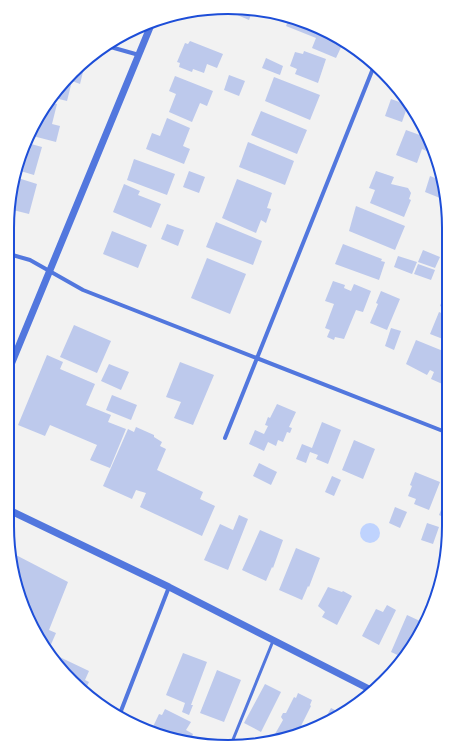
<svg xmlns="http://www.w3.org/2000/svg" width="456" height="754" font-family="'Alegreya Sans',sans-serif">
<style>
.water{fill:#bfd3fe}
.building{fill:#bdc9ec}
.lines{fill:none;stroke-linecap:round;stroke-linejoin:round}
.service{stroke:#5277de;stroke-width:3}
.minor{stroke:#5277de;stroke-width:4}
.tertiary{stroke:#5277de;stroke-width:7}
.rim{fill:none;stroke:#1d4ed8;stroke-width:2}
</style>
<rect width="100%" height="100%" fill="#f2f2f2"/>
<path class="water" d="M360 533a10 10 0 1 1 20 0a10 10 0 1 1-20 0Z"/>
<path class="building" d="M228 11 252 12 249 20Z
M290 17 343 43 336 58 312 48 316 38 286 26Z
M190 41 223 54 217 68 207 64 204 73 193 69 192 72 179 67 180 63 177 62 185 43 188 44Z
M304 51 326 59 318 83 295 74 297 69 290 66 295 52 303 54Z
M266 58 283 66 280 75 262 68Z
M83 67 84 68 80 84 72 81 67 101 51 97Z
M229 75 245 81 239 96 224 90Z
M175 76 213 91 207 106 200 103 192 122 169 112 176 94 169 91Z
M274 77 320 95 310 120 265 101Z
M391 99 408 105 402 122 385 116Z
M48 102 57 104 52 124 60 126 56 142 29 135Z
M261 111 307 130 297 154 251 135Z
M167 118 190 128 183 146 190 149 184 164 146 149 152 133 160 136Z
M406 130 428 138 431 146 429 152 422 149 417 163 396 155Z
M24 142 42 147 34 175 17 170Z
M248 142 294 161 285 185 239 167Z
M134 159 175 174 167 195 127 180Z
M189 171 205 177 199 193 183 187Z
M376 171 394 177 391 184 408 188 411 193 409 199 411 200 404 217 370 203 375 190 369 188Z
M430 176 443 181 444 186 440 198 425 192Z
M18 178 37 184 29 214 9 209V199L13 184 16 185Z
M237 179 272 193 267 208 271 209 266 223 261 220 256 233 222 218Z
M124 184 140 191 138 195 161 204 151 228 113 212Z
M356 206 405 226 395 250 349 231Z
M216 222 262 241 253 265 206 247Z
M167 224 184 230 178 246 161 239Z
M112 231 147 245 138 268 103 254Z
M343 244 382 259 381 261 385 262 379 280 335 264Z
M423 250 440 257 435 268 418 262Z
M398 256 417 262 412 274 394 267Z
M207 258 246 274 230 314 191 298Z
M418 264 435 270 431 280 414 274Z
M333 281 345 285 344 288 351 291 354 284 371 291 363 312 356 310 344 339 335 337 334 340 327 337 330 330 325 328 334 304 325 301Z
M448 284V309L440 306Z
M381 291 400 299 387 330 370 323 378 304 376 303Z
M439 312 448 316V341L430 334Z
M74 325 111 341 97 373 60 357Z
M391 328 401 331 394 350 385 346Z
M416 340 448 353 447 386 431 379 434 372 430 370 427 375 406 364Z
M47 355 63 362 60 369 95 384 86 405 111 415 108 422 126 429 110 468 90 460 97 445 50 425 45 436 18 425Z
M180 362 214 375 193 425 174 418 181 402 166 397Z
M109 364 129 372 121 390 101 381Z
M112 395 137 405 131 420 106 410Z
M277 404 296 412 289 427 292 428 290 433 287 432 283 442 278 440 276 446 268 442 264 451 249 444 255 430 264 434 268 426 265 425 268 417 270 418Z
M322 422 341 430 328 464 316 459 318 455 310 452 306 463 296 459 302 444 312 448Z
M136 427 154 435V437L162 442 160 446 166 449 157 470 203 492 200 499 215 506 202 536 140 507 146 493 136 490 132 499 103 486 128 429 134 432Z
M354 440 375 449 363 479 342 470Z
M259 463 277 472 271 485 253 476Z
M415 472 440 482 429 510 414 504 416 499 408 496 412 486 410 485Z
M332 476 341 480 334 496 325 492Z
M447 495V519L439 515Z
M395 507 407 512 400 528 389 523Z
M239 515 248 519 228 570 204 560 220 524 233 530Z
M427 523 439 527 433 544 421 540Z
M260 530 283 540 273 568 272 567 266 581 242 570Z
M296 548 320 558 309 587 308 586 302 600 279 590Z
M14 554 68 582 49 630 56 633 49 649 46 648 19 597 12 558Z
M328 587 342 592 343 591 352 596 337 625 322 617 325 612 318 606Z
M387 605 396 610 379 645 362 636 376 609 383 612Z
M407 615 420 621 404 658 391 652Z
M47 651 89 671 85 680 89 682 85 690 53 660Z
M183 653 207 662 191 705H193L189 715 182 712 185 703 166 695Z
M217 670 241 680 224 722 200 713Z
M265 684 281 692 261 732 244 723Z
M298 693 312 700 310 705 311 706 298 732 302 734 282 738 275 734 283 720 281 717 283 713H286L294 697 296 698Z
M331 708 341 713 323 723Z
M165 709 191 722 186 730 193 734 190 741 161 736 151 731 159 714 162 715Z"/>
<g class="lines">
<path class="service" d="M230 747 273 641"/>
<path class="minor" d="M107 46 139 55
M9 254 30 260 83 290 448 433
M225 438 374 66
M119 716 169 587"/>
<path class="tertiary" d="M8 372 151 25
M7 509 169 587 373 691"/>
</g>
<path d="M0 0H456V754H0ZM228 14H228A214 214 0 0 1 442 228V526A214 214 0 0 1 228 740H228A214 214 0 0 1 14 526V228A214 214 0 0 1 228 14Z" fill="#fff" fill-rule="evenodd"/>
<path class="rim" d="M228 14H228A214 214 0 0 1 442 228V526A214 214 0 0 1 228 740H228A214 214 0 0 1 14 526V228A214 214 0 0 1 228 14Z"/>
</svg>
